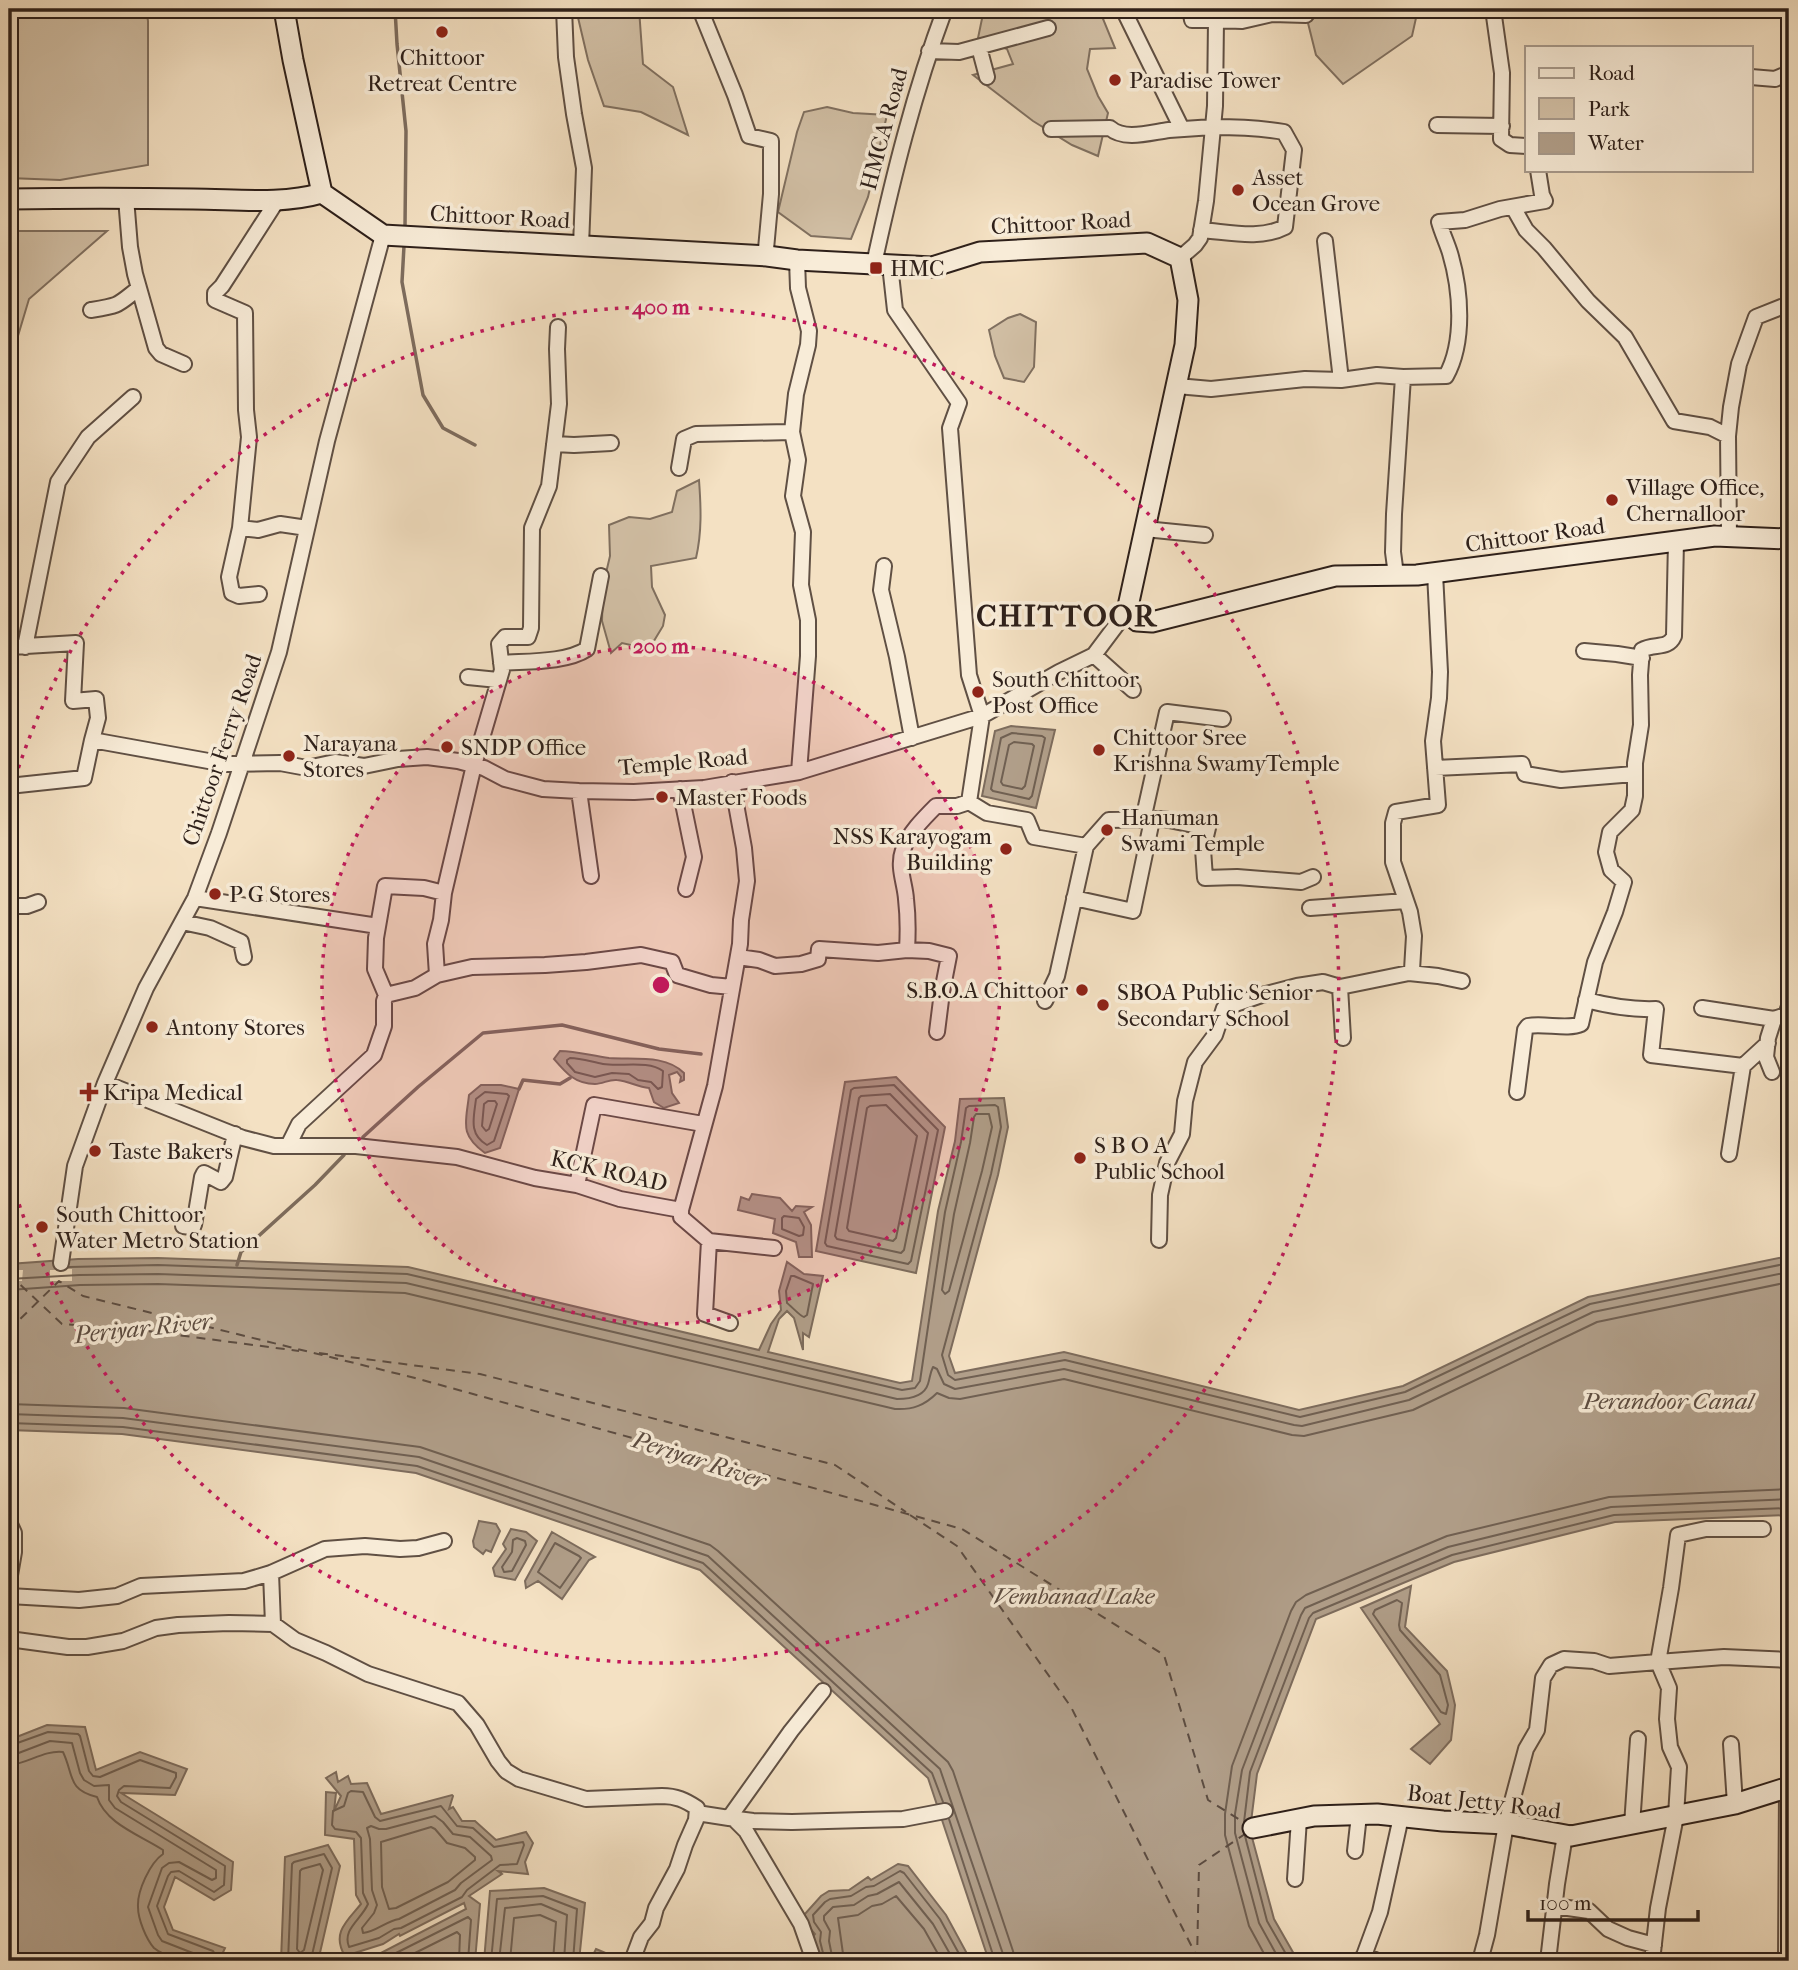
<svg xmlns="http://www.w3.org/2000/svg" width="1798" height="1970" font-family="'IM FELL French Canon',serif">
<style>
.green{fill:#d2c0a6;stroke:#807060;stroke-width:2}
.water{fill:#b19f8a;stroke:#7d6c5d;stroke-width:2}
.pier{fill:#f4e1c3}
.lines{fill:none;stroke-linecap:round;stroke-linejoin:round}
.shore{stroke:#706052;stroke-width:2}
.stream{stroke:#7d6c5d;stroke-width:3.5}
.ferry{stroke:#5c4c41;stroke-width:2;stroke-dasharray:9 7;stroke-linecap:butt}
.street-casing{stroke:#605044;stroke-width:18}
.secondary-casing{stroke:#2e201a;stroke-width:23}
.street{stroke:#f8ecd8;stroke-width:14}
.secondary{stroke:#f8ecd8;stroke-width:19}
.ring{fill:none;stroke:#c2185b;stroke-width:3.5;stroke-dasharray:3.5 7}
.poi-dot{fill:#8f2418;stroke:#f8ecd8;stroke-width:2.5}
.labels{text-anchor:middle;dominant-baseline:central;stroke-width:7;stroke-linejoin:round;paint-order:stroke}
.poi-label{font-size:23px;fill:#2e201a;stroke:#f8ecd8;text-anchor:start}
.street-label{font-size:23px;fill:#2e201a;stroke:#f8ecd8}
.water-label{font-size:24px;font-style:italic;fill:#5c4c41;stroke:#f8ecd8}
.district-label{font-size:30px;font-weight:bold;letter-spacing:2px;fill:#2e201a;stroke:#f8ecd8}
.centre{fill:#c2185b;stroke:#f8ecd8;stroke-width:3.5}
.ring-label{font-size:21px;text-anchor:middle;font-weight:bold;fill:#c2185b;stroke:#f8ecd8;stroke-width:7;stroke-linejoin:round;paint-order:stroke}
</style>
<rect width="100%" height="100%" fill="#f4e1c3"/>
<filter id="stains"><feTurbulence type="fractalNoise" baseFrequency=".00286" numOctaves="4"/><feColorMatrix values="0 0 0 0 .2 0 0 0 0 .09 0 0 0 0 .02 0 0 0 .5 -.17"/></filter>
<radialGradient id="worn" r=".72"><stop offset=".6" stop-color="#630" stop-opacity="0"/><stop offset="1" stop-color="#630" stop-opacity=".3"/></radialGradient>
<path class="green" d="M9 9H146L148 21V165L60 180 9 178Z
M576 9H639L643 64 673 87 688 135 641 112 604 106 588 60Z
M984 9H1099L1115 48 1090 49 1087 69 1098 96 1108 113 1098 156 1072 145 1033 121 973 75 1013 64 1007 49 978 38Z
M1309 9H1418L1412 36 1343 84 1316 55 1306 15Z
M827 107 853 113 887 115 868 197 851 239 811 236 778 212 797 132 804 112Z
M9 231H107L29 299 9 366Z
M1020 314 1036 322 1034 367 1024 382 1004 378 995 356 989 330 1008 318Z
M699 480C701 507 702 532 696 558L651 566 652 587 665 615 663 626 649 649 622 643 611 653 602 621 603 586 610 556 609 525 629 517 650 519 672 512 677 491Z"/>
<path class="water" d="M1011 726 1055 730 1036 808 982 796 995 731Z
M560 1051C577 1051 592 1056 609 1058 634 1060 665 1054 684 1073V1080L680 1082 681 1077 677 1072 669 1075 672 1093 679 1103 664 1108 654 1102 649 1088C637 1087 629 1081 617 1080 609 1079 603 1084 595 1084 575 1084 566 1073 554 1059Z
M896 1077 945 1127 916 1273 816 1251 845 1082Z
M481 1085H501L519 1089 500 1148 485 1153C459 1134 466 1123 469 1095Z
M1004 1098 1008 1127 998 1175 949 1356 955 1373 1064 1352 1299 1410 1403 1386 1588 1297 1789 1256V1515L1615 1522 1454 1562 1316 1619 1257 1774 1250 1830 1274 1919 1298 1961H989L928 1778 700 1570 416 1473 122 1434 9 1430V1264L78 1259 158 1258 408 1267 759 1350 771 1324 781 1310 779 1291 787 1262 804 1274 823 1276 809 1337 803 1333V1350L794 1318 787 1311 779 1319 768 1352 900 1383 912 1381 938 1211 955 1141 960 1099Z
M752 1194 780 1198 792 1211 796 1206 812 1207 804 1212 811 1225 812 1257H799L796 1242 773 1233 775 1219 738 1210 741 1197 749 1200Z
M479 1521 496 1524 500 1531 491 1552 486 1550 483 1554 474 1547 473 1541Z
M511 1529 526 1532 537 1541 515 1580 495 1576 493 1568 506 1549 503 1544Z
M552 1532 595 1557 589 1560 562 1599 538 1581 526 1588 525 1581Z
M1411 1586 1405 1627 1447 1671 1455 1705 1451 1740 1430 1764 1411 1749 1440 1724 1361 1608Z
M47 1725 85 1727 96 1770 140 1752 187 1769 175 1795 121 1793 233 1862 231 1890 214 1900 175 1877 164 1907 173 1930 225 1948 219 1961H9V1740Z
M336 1772 338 1782 348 1776 351 1784 367 1783 381 1814 452 1795 453 1796 449 1809 453 1807 462 1821H475L496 1840 526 1832 533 1843 525 1862 528 1874 498 1871 502 1874 469 1896 480 1904 475 1961H373L375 1956 466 1909 464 1903 400 1936 399 1934 383 1944 345 1956C331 1933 347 1921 361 1904L356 1895 354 1839 325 1835 326 1792 336 1793 334 1811 341 1796 326 1778Z
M328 1845 340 1866 319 1957 328 1961H281L285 1857Z
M898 1864 908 1866 946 1915 971 1961H818L811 1939 815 1934 808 1926 804 1915 821 1896 829 1891 849 1890 868 1877 871 1880Z
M544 1888 585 1903 579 1961H484L490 1891Z
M596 1949 620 1959 619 1961H590Z"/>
<path class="pier" d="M56 1258H66V1269H72V1281H50V1270H56Z
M9 1260H14V1270H23L22 1281H9Z"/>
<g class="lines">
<path class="shore" d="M1012 733 1042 736 1045 738 1032 796 1029 799 993 791 991 789 1001 738Z
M1014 742 1032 744 1034 746 1025 786 1022 789 1003 785 1001 782 1009 745Z
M570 1058C581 1058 592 1062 603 1064 621 1067 648 1060 663 1071L662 1087 658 1089 651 1082 638 1080 629 1074 612 1073 595 1077 575 1072 567 1063V1060Z
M894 1085 938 1130 911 1261 908 1264 827 1246 825 1243 851 1090 854 1088Z
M485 1092 507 1094 509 1096 494 1141 487 1145C468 1134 474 1117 476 1099Z
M890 1094 928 1133 904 1250 901 1253 837 1239 835 1236 859 1098 861 1096Z
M488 1101H495L497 1104 489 1129 486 1131 482 1126 484 1104Z
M886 1105 917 1136 896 1238 893 1241 849 1231 847 1228 867 1108 870 1106Z
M976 1114H989L992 1127 982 1171 949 1291 945 1294 942 1290 954 1214 970 1143 974 1117Z
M784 1216 799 1218 804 1227 803 1235 799 1236 782 1229V1218Z
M69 1267 158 1265 407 1274 902 1390 915 1388 920 1381 945 1212 961 1142 966 1108 969 1106 995 1105 998 1107 1001 1127 991 1174 942 1355 948 1375 955 1380 1065 1360 1300 1417 1405 1392 1590 1304 1789 1263
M791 1276H794L813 1284 807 1315 804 1317C801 1317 790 1305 787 1303L786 1291Z
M9 1279 79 1275 158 1274 406 1283 897 1399C909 1399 924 1397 928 1384 930 1378 930 1373 933 1367L937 1369 944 1384 955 1389 1064 1369 1294 1425 1302 1426 1409 1400 1593 1312 1789 1272
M9 1290 80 1285 158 1284 405 1293 895 1409C913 1410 925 1405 937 1393L949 1398 960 1399 1064 1379 1292 1435 1304 1436 1413 1410 1597 1322 1789 1282
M9 1404 124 1408 420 1447 710 1545 718 1551 948 1762 953 1771 1013 1951 1015 1961
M9 1414 123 1418 419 1457 708 1556 940 1769 1003 1954 1004 1961
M9 1423 123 1427 417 1466 703 1563 932 1773 943 1802
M517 1538 525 1541 526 1545 512 1571 504 1572 502 1567 512 1552 513 1540Z
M555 1543 579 1556 581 1558 560 1588 538 1572Z
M1397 1600 1402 1603 1399 1625 1400 1630 1440 1675 1448 1705 1446 1714 1441 1712 1373 1614 1375 1610Z
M9 1746 48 1732 78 1734 80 1736 89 1771 93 1776 100 1777 140 1760 176 1773V1777L170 1788 124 1786 119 1790 117 1796 121 1802 225 1866 224 1885 214 1892 179 1871 171 1872 168 1876 157 1906 168 1934 213 1951 215 1954 213 1961
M9 1755 16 1754 50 1741 72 1743 80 1773 84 1780 94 1786 109 1785V1800L115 1808 216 1870V1878L212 1880 179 1862 169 1863 162 1868 148 1907 158 1935 162 1941 203 1957 205 1961
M9 1765C28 1764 43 1750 63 1752 74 1775 67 1790 97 1797 106 1824 140 1835 163 1850V1854C150 1863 137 1891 138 1907 138 1919 146 1939 154 1948 162 1955 174 1958 184 1961
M351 1791 363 1792 375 1817 380 1821 441 1806 457 1826 473 1828 494 1847 523 1842 524 1845 517 1864 500 1865 467 1890 462 1897 401 1928 394 1929 379 1938 349 1947C342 1929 361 1920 368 1904L363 1893 361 1838 356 1832 335 1829 332 1825 333 1811 344 1806 348 1793Z
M435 1816 443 1822 453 1834 470 1837 491 1856 492 1860 461 1883 455 1890 399 1919C386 1921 376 1932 363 1933L362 1928 374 1913 377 1905 372 1890 370 1839 367 1828 371 1826 379 1829H386Z
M949 1819 995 1961
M1244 1822 1250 1772 1309 1618 1313 1613 1452 1555 1614 1515 1789 1508
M431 1827 435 1829 447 1843 465 1848 475 1857V1860L448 1882 396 1908 389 1909 382 1887 381 1842Z
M1245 1836 1267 1921 1290 1961
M320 1864 323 1870 304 1950 300 1953 297 1949 300 1871 302 1869Z
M288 1961 292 1864 294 1862 324 1854 332 1868 312 1955 314 1961
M380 1961 468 1917 471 1920 468 1961
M399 1961 457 1932 460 1935 459 1961
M491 1961 497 1899 543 1896 577 1909 573 1961
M499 1961 505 1908 541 1904 567 1915 564 1961
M510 1961 514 1918 540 1915 556 1922 553 1961
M825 1961 820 1941 821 1932 814 1922 813 1915 825 1902 830 1899 851 1896 866 1887 874 1886 900 1871 904 1873 940 1919 963 1961
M833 1961 829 1941 830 1931 824 1920V1916L833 1907 854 1905 868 1896 877 1894 899 1882 933 1924 954 1961
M844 1961 838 1918 858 1915 872 1906 882 1904 896 1896 924 1929 942 1961
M1268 1961 1249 1926 1225 1835V1814L1232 1766 1291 1611 1296 1602 1306 1595 1447 1536 1609 1497 1789 1489
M1280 1961 1259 1923 1235 1833V1814L1242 1770 1301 1615 1305 1608 1448 1547 1611 1507 1789 1499"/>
<path class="stream" d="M395 9 397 44 406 131 405 226
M404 246 402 282 423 395 443 428 475 445
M519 1089 523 1080 560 1084 570 1078
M363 1137 418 1087 483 1033 562 1025 659 1049 701 1054
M237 1265 241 1252 315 1185 344 1155"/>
<path class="ferry" d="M9 1274 62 1324 147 1331 299 1351
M9 1330 59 1281 83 1296 415 1378 962 1529 1164 1655 1208 1800 1245 1823
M319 1353 480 1374 835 1465 906 1512
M910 1515 957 1546 1071 1707 1199 1961
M1197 1961 1199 1865 1245 1834"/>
<defs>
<path id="street" d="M564 9 566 57 574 114 584 168 581 246
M704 9 702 14 735 95 749 136 771 141V194L766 249 767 256
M1123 9 1182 129
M1493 9 1502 73 1501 139 1510 145 1527 146
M1216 20 1242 21 1272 14 1306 15
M979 47 987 77
M929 51 959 52 1048 28
M1751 77 1775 79 1789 73
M1437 125 1502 126
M1051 129 1110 128C1124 141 1152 132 1169 130 1183 129 1198 128 1213 127 1237 127 1261 128 1284 132L1294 150 1285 227C1260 240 1229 232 1201 230
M126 198 130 247 135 274 156 348 161 354 184 364
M1513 207 1526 230 1544 248 1588 301 1625 337 1674 421 1710 427 1728 436
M1325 241 1341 380
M1180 258 1195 245 1200 238 1206 201 1215 106 1216 20H1192L1190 9
M797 260 798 288 809 331 808 345 796 394 792 432 798 460 793 496 803 532 801 585 808 620V656L799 772 982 716 1059 672 1094 655 1127 611
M874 264C893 177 914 92 945 9
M890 265 895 310 959 403 950 428 969 675 982 716 969 802 987 813 1027 820 1034 837 1086 846 1057 976 1045 1001
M91 310C121 305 116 306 139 288
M1177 386 1211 389 1305 379 1341 380 1377 375 1403 377 1446 376C1465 342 1461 290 1450 253 1447 243 1442 233 1439 222L1465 220 1500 209 1545 201 1542 195 1538 170
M554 444 574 445 611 443
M679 468 684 439 696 434 792 432
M240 528 258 530 280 524 307 528
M1145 529 1205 535
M1729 536 1728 436 1731 407 1739 364 1756 317 1789 304
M884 566 881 590 897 657 912 738
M1396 575 1393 552 1394 514 1403 377
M259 594 239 596 232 593 229 577 240 528 249 437 246 410 245 313 215 300V293L222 286 233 269 278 199
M9 647 76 643 73 701 96 699 98 718 92 740
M25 647 58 482 88 437 133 397
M1584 651 1617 654 1642 658
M1094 655 1133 690
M501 663C526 661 566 663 587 649L601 576
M468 677 498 680
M1435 768 1522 764 1525 774 1561 780 1634 774
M9 786 84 778 92 740 225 764 280 763 307 768 335 762 364 766 398 759 427 757 458 761 484 768 505 779 543 789 579 791 634 792 704 788 799 772
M680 789 694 857 686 889
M579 791 591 876
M1143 820 1167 712 1223 719
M1086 846 1109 820 1164 819 1208 828 1203 849 1205 878 1237 877 1301 882 1313 877
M444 893 474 765 502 670 499 644 505 637H528L531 628 532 528 549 486 559 404 557 349 558 327
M195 898 378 926
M1074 898 1133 911 1152 820
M9 906H27L38 902
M1310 908 1406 901
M182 922 210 928 241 942 244 957
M907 950C908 933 908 916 906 899 905 883 897 867 903 850 908 834 924 818 936 806H957L969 802
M738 957 759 960 775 966 801 964 818 959 819 949 878 953 907 950 929 951 949 956 942 992 937 1032
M1409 973 1438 976 1462 981
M386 995 375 969 376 938 385 886 424 888 444 893 441 920 435 944 437 975
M1586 1000C1609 1006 1632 1010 1656 1009L1651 1055 1743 1066 1729 1154
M1702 1008 1774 1019
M1343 1038 1340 987 1409 973 1412 970 1414 936 1410 912 1393 862V823L1396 812 1438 805 1433 741 1439 698 1440 672 1435 573
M1743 1066 1768 1043
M1772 1072 1766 1057 1768 1038 1774 1019 1786 1015 1789 1006
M105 1083 243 1138 274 1146H356L457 1157 535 1178 577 1185 620 1199 681 1210 715 1086 740 944 741 920 747 881 744 848 732 782
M1517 1092 1525 1030 1528 1026C1544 1023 1568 1030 1581 1024L1595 962 1615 912 1624 882 1611 870 1606 852 1610 832 1632 810 1635 796V763L1641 725 1640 675 1642 650C1654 643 1668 650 1674 636L1676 541
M288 1146 299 1124 374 1055 384 1026V1001L386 995 415 988 437 975 472 967 545 965 586 962 641 955 672 962 677 975 711 985 732 987
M577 1185 594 1105 703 1124
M681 1210V1217L709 1241 705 1314 730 1323
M183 1226 191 1227 194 1225 202 1177 204 1173 221 1182 225 1177 235 1134
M1159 1240 1160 1195 1167 1163 1182 1134 1185 1101 1195 1062 1215 1035 1224 1008 1262 995 1297 986 1323 982 1340 987
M709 1241 774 1248
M61 1263 75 1166 105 1083 146 988 195 898 219 833 279 652 327 441 383 235
M9 1522 14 1533V1552L9 1581
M271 1573 273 1624
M9 1596 79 1600 117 1596 141 1586 244 1581 271 1573 325 1549 365 1546 400 1549 418 1548 444 1541
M9 1639 68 1647H87L123 1641 156 1628 178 1625 229 1623 273 1624 295 1640 326 1653 368 1674 458 1703 477 1725 498 1761 506 1771 519 1779 586 1799 662 1796C676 1796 685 1800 697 1808L696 1820 685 1845 677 1869 656 1908 652 1923 641 1937 632 1961
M1731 1744 1735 1804
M697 1813 729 1818 791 1731 823 1691
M729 1818 753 1821 792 1822 863 1820 903 1819 945 1811
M734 1819 746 1831 801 1924 814 1961
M1632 1825 1638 1739
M1355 1851 1359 1815
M1295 1879 1299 1819
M1554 1906 1589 1911 1608 1929 1628 1938 1654 1945
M1364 1955 1377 1961
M1362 1961 1380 1912 1401 1817
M1480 1961 1487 1935 1506 1824 1526 1749 1537 1730 1543 1678 1551 1665 1564 1659 1594 1661 1609 1666 1658 1662 1671 1588 1678 1535 1706 1529H1763
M1548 1961 1557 1884 1565 1835
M1652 1961 1658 1908 1676 1816 1679 1767 1670 1747 1667 1719 1669 1688 1658 1662 1724 1657 1789 1660
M1786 1961 1787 1788"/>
<path id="secondary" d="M284 9 293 60 322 193 383 235 767 256 797 260 932 267 980 252 1147 243 1180 258 1188 300 1185 345 1127 611 1137 621 1152 622 1335 576 1417 575 1715 536 1789 539
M9 199C70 198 131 198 193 199 235 199 281 205 322 193
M1253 1828 1314 1816 1377 1814 1443 1821 1506 1824 1571 1836 1735 1804 1789 1787"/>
</defs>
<use href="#street" class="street-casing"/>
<use href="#secondary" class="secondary-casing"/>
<use href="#street" class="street"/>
<use href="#secondary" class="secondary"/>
</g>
<circle cx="661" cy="985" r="339" fill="#c2185b" fill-opacity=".12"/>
<g class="ring">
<circle cx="661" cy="985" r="339"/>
<path d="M9 798A678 678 0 1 1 9 1172"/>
</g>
<g class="poi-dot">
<circle cx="442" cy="32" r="7"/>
<circle cx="1115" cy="80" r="7"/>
<circle cx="1238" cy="190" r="7"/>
<rect x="869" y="261" width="14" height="14" rx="3.5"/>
<circle cx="1612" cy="500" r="7"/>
<circle cx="978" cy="692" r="7"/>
<circle cx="447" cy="747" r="7"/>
<circle cx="1099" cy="750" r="7"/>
<circle cx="289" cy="756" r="7"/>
<circle cx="662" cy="797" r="7"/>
<circle cx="1107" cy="830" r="7"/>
<circle cx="1006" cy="849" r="7"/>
<circle cx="215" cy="894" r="7"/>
<circle cx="1082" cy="990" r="7"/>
<circle cx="1103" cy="1005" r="7"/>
<circle cx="152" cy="1027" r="7"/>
<path d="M85.5 1081.5h7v7h7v7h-7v7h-7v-7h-7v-7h7z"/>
<circle cx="95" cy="1151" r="7"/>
<circle cx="1080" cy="1158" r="7"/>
<circle cx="42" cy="1227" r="7"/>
</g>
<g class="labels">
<g class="poi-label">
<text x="442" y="57" text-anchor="middle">Chittoor<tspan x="442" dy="26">Retreat Centre</tspan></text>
<text x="1129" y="80">Paradise Tower</text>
<text x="1252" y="177">Asset<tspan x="1252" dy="26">Ocean Grove</tspan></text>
<text x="890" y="268">HMC</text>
<text x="1626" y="487">Village Office,<tspan x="1626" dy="26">Chernalloor</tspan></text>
<text x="992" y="679">South Chittoor<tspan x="992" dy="26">Post Office</tspan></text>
<text x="1113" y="737">Chittoor Sree<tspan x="1113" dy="26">Krishna SwamyTemple</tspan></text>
<text x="303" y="743">Narayana<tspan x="303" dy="26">Stores</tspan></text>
<text x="461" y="747">SNDP Office</text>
<text x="676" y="797">Master Foods</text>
<text x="1121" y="817">Hanuman<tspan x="1121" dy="26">Swami Temple</tspan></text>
<text x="992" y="836" text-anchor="end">NSS Karayogam<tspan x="992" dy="26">Building</tspan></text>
<text x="229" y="894">P G Stores</text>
<text x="1068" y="990" text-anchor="end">S.B.O.A Chittoor</text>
<text x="1117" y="992">SBOA Public Senior<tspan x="1117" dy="26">Secondary School</tspan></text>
<text x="166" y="1027">Antony Stores</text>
<text x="103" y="1092">Kripa Medical</text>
<text x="1094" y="1145">S B O A<tspan x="1094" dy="26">Public School</tspan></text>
<text x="109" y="1151">Taste Bakers</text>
<text x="56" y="1214">South Chittoor<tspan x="56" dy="26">Water Metro Station</tspan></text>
</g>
<g class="street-label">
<text transform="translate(884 129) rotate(-75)">HMCA Road</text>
<text transform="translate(500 217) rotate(3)">Chittoor Road</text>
<text transform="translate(1061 223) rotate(-3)">Chittoor Road</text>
<text transform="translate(1535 535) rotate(-8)">Chittoor Road</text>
<text transform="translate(222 750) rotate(-71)">Chittoor Ferry Road</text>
<text transform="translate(683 762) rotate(-5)">Temple Road</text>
<text transform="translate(609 1171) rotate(13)">KCK ROAD</text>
<text transform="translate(1484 1802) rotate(7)">Boat Jetty Road</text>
</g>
<g class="water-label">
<text transform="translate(143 1328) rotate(-6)">Periyar River</text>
<text x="1668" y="1401">Perandoor Canal</text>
<text transform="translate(699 1460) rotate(18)">Periyar River</text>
<text x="1074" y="1596">Vembanad Lake</text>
</g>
<g class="district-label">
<text x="1067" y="616">CHITTOOR</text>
</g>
</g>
<circle cx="661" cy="985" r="10" class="centre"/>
<g class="ring-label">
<text x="661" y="314">400 m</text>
<text x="661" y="653">200 m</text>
</g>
<rect width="1798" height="1970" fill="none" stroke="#f4e1c3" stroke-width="35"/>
<rect x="10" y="10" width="1777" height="1949" fill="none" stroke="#2e201a" stroke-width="3.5"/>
<rect x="18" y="18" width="1763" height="1935" fill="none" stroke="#2e201a" stroke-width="2"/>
<rect x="1525" y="46" width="228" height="126" fill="#f8ecd8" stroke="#a79a8c" stroke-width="2"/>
<rect x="1539" y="68" width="35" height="10" fill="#f8ecd8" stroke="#a79a8c" stroke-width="2"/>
<text x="1588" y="80" font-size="21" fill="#2e201a">Road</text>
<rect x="1539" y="98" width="35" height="21" fill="#d2c0a6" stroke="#a79a8c" stroke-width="2"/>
<text x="1588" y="116" font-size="21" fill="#2e201a">Park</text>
<rect x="1539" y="133" width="35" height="21" fill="#b19f8a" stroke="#a79a8c" stroke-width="2"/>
<text x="1588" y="150" font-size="21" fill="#2e201a">Water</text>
<path d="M1528 1910v10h170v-10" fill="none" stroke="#2e201a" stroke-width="3.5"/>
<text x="1539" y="1910" font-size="21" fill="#2e201a" stroke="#f8ecd8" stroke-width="5" paint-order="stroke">100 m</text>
<rect width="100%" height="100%" filter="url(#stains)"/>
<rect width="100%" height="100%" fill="url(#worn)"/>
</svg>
